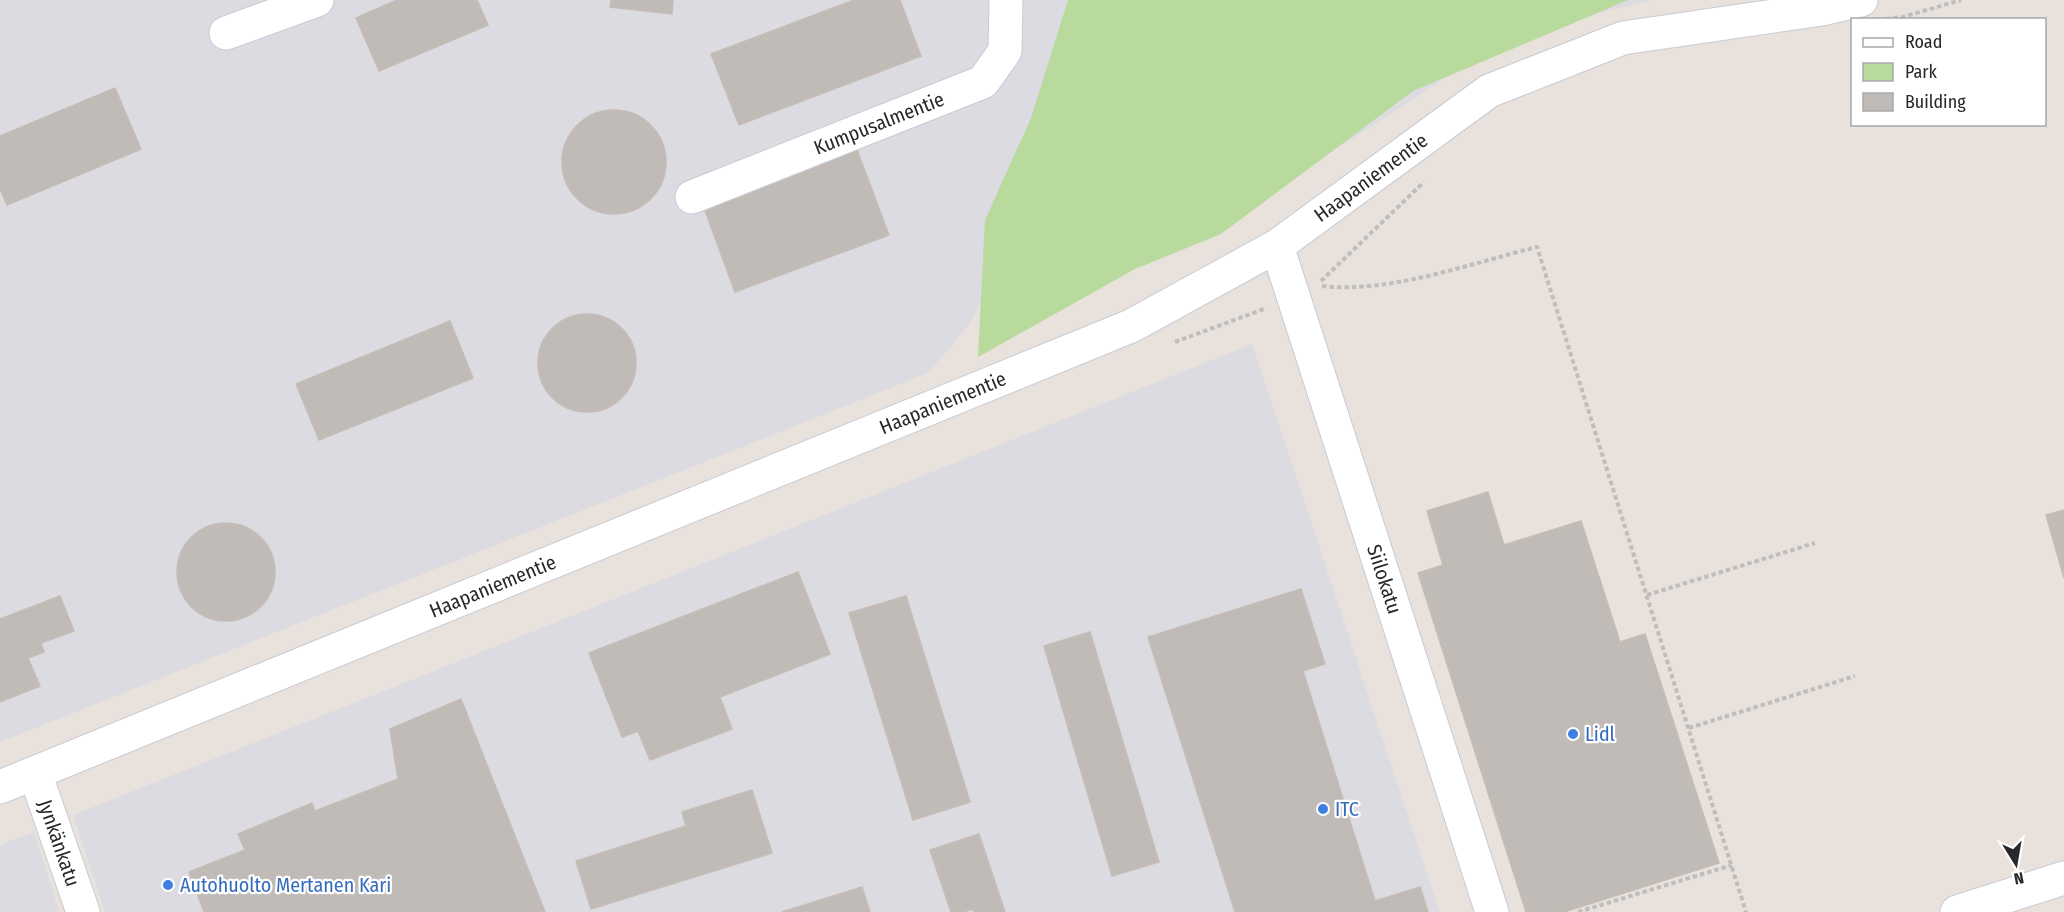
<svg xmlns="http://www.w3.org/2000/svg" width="2064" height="912" font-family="'Fira Sans Condensed',sans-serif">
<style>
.industrial{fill:#dcdbe2}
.green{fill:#b9da9d}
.building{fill:#c1bbb8;stroke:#c4bdb5;stroke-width:1.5}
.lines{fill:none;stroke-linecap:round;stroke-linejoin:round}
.minor-casing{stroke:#c7cbd4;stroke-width:35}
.path{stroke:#bebebe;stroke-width:4;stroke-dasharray:4.5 3;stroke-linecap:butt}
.minor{stroke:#fff;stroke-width:33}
.shop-dot{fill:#3f7fe0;stroke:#fff;stroke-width:2}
.labels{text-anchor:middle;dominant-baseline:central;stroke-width:4.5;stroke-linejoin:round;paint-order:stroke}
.street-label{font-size:20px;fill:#282828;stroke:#fff}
.shop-label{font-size:20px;fill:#366cbe;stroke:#fff;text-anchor:start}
</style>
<rect width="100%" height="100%" fill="#e9e1db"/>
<path class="industrial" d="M0 0H1653L1515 33 1248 206 1012 247 968 326 928 373 0 742Z
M1252 344 1440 912H105L73 815Z
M34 832 59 912H0V845Z"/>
<path class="green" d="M1068 0H1628L1413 91 1221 234 1135 269 978 357 985 220 1031 118Z"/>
<path class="building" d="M397 0H477L488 25 379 71 356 18Z
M611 0H673L672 14 610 7Z
M854 0H900L921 56 739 125 711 54Z
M115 88 141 149 7 205 0 189V136Z
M562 162a52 52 0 1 1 104 0a52 52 0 1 1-104 0Z
M853 139 889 235 735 292 700 197Z
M538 363a49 49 0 1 1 98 0a49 49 0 1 1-98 0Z
M450 321 473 378 319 440 296 384Z
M1488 492 1504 545 1581 521 1620 642 1645 634 1719 863 1564 912H1526L1418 573 1443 565 1427 511Z
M2064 510V578L2046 515Z
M177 572a49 49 0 1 1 98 0a49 49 0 1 1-98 0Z
M798 572 830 654 720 697 732 729 650 760 638 731 622 737 589 653Z
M1301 589 1325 664 1303 671 1375 901 1420 887 1428 912H1235L1148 637Z
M60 596 74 631 41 643 44 652 28 658 40 686 0 702V619Z
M906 596 970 802 913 820 849 613Z
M1090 632 1159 862 1112 876 1044 646Z
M461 699 545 912H204L189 872 245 850 238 834 312 803 315 811 398 779 390 729Z
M752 790 772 853 591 909 576 861 686 826 682 812Z
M979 834 1005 912H974L973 909 963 912H951L930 850Z
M862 887 870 912H782Z"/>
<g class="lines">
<defs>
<g id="minor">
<path d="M226 33 317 0"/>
<path id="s1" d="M692 197 983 82 1005 51 1006 0"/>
<path id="s2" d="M1277 246 1492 912"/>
<path id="s3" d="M35 773 83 912"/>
<path id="s4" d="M0 787 1131 326 1277 246 1489 91 1623 38 1822 9 1861 0"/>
<path d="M1957 912 2064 878"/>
</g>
</defs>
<use href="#minor" class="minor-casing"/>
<path class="path" d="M1886 19 1903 17 1961 0
M1321 281 1424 182
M1322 286C1388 294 1472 263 1537 247L1746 912
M1175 342 1264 309
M1647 595 1815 543
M1689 728 1855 676
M1578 912 1732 865"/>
<use href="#minor" class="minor"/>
</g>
<g class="shop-dot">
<circle cx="1573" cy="734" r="6"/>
<circle cx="1323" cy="809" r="6"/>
<circle cx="168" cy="885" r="6"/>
</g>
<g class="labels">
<g class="street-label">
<text stroke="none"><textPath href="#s1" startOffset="201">Kumpusalmentie</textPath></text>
<text stroke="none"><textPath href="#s4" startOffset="1504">Haapaniementie</textPath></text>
<text stroke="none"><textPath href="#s4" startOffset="1018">Haapaniementie</textPath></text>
<text stroke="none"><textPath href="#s2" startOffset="350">Siilokatu</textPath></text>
<text stroke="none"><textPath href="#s4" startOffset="532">Haapaniementie</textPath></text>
<text stroke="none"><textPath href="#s3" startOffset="74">Jynkänkatu</textPath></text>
</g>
<g class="shop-label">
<text x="1585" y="734">Lidl</text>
<text x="1335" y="809">ITC</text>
<text x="180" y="885">Autohuolto Mertanen Kari</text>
</g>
</g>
<rect x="1851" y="18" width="195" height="108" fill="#ffffff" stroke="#a9a9a9" stroke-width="1.5"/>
<rect x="1863" y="38" width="30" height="9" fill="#ffffff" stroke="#a9a9a9" stroke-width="1.5"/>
<text x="1905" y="48" font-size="18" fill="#282828">Road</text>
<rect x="1863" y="63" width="30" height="18" fill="#b9da9d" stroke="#a9a9a9" stroke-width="1.5"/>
<text x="1905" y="78" font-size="18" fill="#282828">Park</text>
<rect x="1863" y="93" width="30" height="18" fill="#c1bbb8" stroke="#a9a9a9" stroke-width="1.5"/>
<text x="1905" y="108" font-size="18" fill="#282828">Building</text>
<g transform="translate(2016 864) rotate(169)" stroke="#ffffff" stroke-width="4.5" paint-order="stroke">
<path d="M0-4.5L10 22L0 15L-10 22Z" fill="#282828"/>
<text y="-9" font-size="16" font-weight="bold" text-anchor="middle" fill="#282828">N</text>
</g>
</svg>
